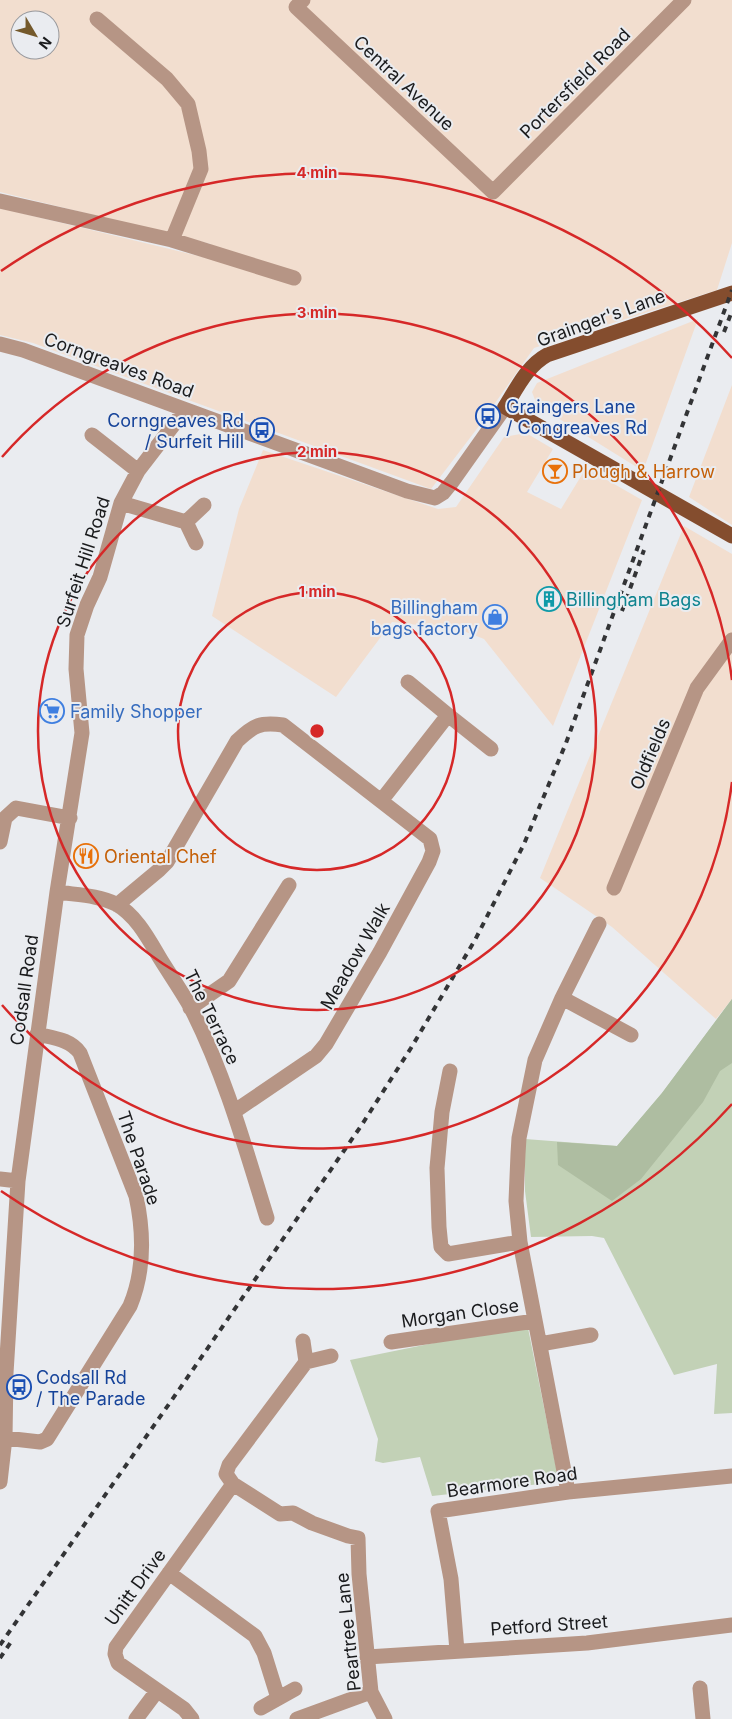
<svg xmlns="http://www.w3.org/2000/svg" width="732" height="1719" font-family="Inter,sans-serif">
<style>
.industrial{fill:#f2decf;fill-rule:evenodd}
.green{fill:#c2d1b6}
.forest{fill:#aebda1}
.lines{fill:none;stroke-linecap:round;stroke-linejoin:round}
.minor{stroke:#b69585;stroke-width:15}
.major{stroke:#844d2e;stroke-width:15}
.rail{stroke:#333436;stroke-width:4;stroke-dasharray:6 6;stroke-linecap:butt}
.ring{fill:none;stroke:#d62828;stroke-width:2.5}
.labels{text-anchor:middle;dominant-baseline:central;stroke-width:4;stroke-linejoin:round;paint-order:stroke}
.street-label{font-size:18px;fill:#1a1b1d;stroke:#eaecf0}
.transit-label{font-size:18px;fill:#164399;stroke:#eaecf0;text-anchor:start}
.food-label{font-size:18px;fill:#c56008;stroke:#eaecf0;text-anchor:start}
.culture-label{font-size:18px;fill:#0d838f;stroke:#eaecf0;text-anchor:start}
.shop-label{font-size:18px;fill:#366cbe;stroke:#eaecf0;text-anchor:end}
.centre{fill:#d62828;stroke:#eaecf0;stroke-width:2.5}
.ring-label{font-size:15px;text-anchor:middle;font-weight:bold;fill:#d62828;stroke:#eaecf0;stroke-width:4;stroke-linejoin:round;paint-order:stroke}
</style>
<rect width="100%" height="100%" fill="#eaecf0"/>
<path class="industrial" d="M0 0H732V243L717 290 534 348 476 430 431 489 33 343 0 335V208L207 258 211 244 0 192ZM20 20H50V50H20Z
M698 319 643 471 537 405 532 392 537 383Z
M732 385V525L689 497Z
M526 433 553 449 527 492 561 509 586 468 642 500 553 726 484 639 461 630 392 622 336 697 212 616 239 509 263 450 438 509 456 507 504 437Z
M684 526 732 554V999L716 1019 612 927 540 878Z"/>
<path class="green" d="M732 999V1413L714 1414 717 1364 674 1375 604 1238 592 1236 531 1237 525 1191V1139L617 1146 662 1093Z
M522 1325 528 1328 559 1482 432 1496 420 1457 383 1463 375 1461 378 1439 350 1360Z"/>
<path class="forest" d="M732 999V1063L720 1071 703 1102 641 1179 612 1201 558 1165 557 1142 617 1146 662 1093Z"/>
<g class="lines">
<path class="minor" d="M303 0 296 7 493 192 684 0
M97 19 167 79 188 104 199 151 201 169 172 240
M0 201 172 240 294 278
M0 344 23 350 407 491 435 498 443 493 452 482 505 407
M92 435 138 471
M121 503 186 522
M196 543 186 522 204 505
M408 682 448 715 491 749
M381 801 448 715
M0 842 5 818 16 808 70 818
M614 888 697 688 732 640
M57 892C77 895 98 895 116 904 137 916 149 940 161 960 171 976 182 992 191 1008 225 1075 245 1147 267 1218
M117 905 159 870 167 862 237 741C254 725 260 722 283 725L430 839 433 851 429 862 380 952 326 1044 316 1056 235 1111
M562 998 631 1035
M190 1008 229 981 289 885
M450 1071 442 1112 437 1168 439 1227 441 1247 448 1254 520 1242
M0 1179 18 1181
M303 1341 306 1362 331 1356
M391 1342 535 1321
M540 1344 591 1335
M306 1362 229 1465 226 1474 233 1484 280 1514 293 1513 312 1523 348 1536 358 1538 359 1574 371 1692 385 1719
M5 1438 40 1442 47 1439 130 1306C145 1270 144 1233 136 1196L80 1053C70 1039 53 1038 37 1034
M0 1482 5 1438 6 1373 18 1181 57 892 82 733 76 669 77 635 87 605 100 577 121 503 138 471 185 410
M568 1492 520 1242 516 1201 518 1154 519 1138 535 1060 562 998 599 924
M169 1573 255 1636 264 1653 278 1698
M457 1651 451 1579 438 1511 568 1492 732 1476
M367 1657 587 1643 732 1625
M700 1688 703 1719
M261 1708 295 1689
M136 1719 157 1691
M192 1719 184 1709 118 1663 115 1654 116 1647 233 1484
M297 1719 371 1692"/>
<path class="major" d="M732 293 547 355C527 366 517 388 505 407L732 536"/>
<path class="rail" d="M724 332 732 311
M622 611 644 550
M0 1645 176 1394 361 1126 411 1048 475 940 524 844 566 743 732 290
M0 1658 13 1639"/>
</g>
<g class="ring">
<circle cx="317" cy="731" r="139"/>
<circle cx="317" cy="731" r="279"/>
<path d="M732 782A418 418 0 0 1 2 1005M2 457A418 418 0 0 1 732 680"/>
<path d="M732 1104A558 558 0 0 1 1 1191M1 271A558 558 0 0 1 732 358"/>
</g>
<defs>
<symbol id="bus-ring" viewBox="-11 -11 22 22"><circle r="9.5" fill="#eaecf0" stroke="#1a4fb4" stroke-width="1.5"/><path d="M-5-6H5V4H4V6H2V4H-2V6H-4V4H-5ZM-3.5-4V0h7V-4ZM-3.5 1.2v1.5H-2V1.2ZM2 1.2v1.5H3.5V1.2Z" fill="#1a4fb4"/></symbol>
<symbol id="bar-ring" viewBox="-11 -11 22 22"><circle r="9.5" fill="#eaecf0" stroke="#e8710a" stroke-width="1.5"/><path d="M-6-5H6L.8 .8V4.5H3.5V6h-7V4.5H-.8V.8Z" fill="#e8710a"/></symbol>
<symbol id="building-ring" viewBox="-11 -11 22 22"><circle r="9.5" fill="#eaecf0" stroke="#0f9aa8" stroke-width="1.5"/><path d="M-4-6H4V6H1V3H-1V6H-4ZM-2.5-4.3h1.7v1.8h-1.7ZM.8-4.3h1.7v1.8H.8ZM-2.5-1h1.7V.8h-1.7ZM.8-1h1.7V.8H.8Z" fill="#0f9aa8"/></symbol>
<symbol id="shop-ring" viewBox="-11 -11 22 22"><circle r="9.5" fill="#eaecf0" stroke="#3f7fe0" stroke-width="1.5"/><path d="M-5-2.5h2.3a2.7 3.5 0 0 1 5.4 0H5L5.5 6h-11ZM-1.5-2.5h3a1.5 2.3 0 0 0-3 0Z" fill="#3f7fe0"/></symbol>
<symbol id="supermarket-ring" viewBox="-11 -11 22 22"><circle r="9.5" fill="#eaecf0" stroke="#3f7fe0" stroke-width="1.5"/><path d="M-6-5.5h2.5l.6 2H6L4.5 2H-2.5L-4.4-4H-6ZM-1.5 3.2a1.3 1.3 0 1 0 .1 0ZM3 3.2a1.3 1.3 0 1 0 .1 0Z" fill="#3f7fe0"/></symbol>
<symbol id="restaurant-ring" viewBox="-11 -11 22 22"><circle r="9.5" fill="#eaecf0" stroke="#e8710a" stroke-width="1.5"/><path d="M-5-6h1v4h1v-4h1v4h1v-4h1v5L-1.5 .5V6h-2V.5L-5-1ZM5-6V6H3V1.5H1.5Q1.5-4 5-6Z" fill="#e8710a"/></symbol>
</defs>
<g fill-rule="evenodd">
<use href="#bus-ring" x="474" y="402" width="28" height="28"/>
<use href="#bus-ring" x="248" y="416" width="28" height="28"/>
<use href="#bar-ring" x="541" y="457" width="28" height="28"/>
<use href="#building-ring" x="535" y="585" width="28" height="28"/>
<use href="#shop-ring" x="481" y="603" width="28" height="28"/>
<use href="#supermarket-ring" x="38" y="697" width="28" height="28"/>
<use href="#restaurant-ring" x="72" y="842" width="28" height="28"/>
<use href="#bus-ring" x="5" y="1373" width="28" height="28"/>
</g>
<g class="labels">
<g class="street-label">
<text transform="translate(404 83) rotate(43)">Central Avenue</text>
<text transform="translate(575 83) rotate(-45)">Portersfield Road</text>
<text transform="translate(601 318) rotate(-20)">Grainger's Lane</text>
<text transform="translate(119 365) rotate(20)">Corngreaves Road</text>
<text transform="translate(83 562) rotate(-72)">Surfeit Hill Road</text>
<text transform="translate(650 754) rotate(-67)">Oldfields</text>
<text transform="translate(355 956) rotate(-60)">Meadow Walk</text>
<text transform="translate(24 990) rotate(-82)">Codsall Road</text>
<text transform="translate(212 1017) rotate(64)">The Terrace</text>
<text transform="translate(139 1158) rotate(71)">The Parade</text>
<text transform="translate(460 1313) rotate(-8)">Morgan Close</text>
<text transform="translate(512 1482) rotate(-8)">Bearmore Road</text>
<text transform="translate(135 1587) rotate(-54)">Unitt Drive</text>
<text transform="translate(549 1625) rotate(-4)">Petford Street</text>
<text transform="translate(348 1632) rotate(-96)">Peartree Lane</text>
</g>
<g class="transit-label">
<text x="506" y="406">Graingers Lane<tspan x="506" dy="21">/ Congreaves Rd</tspan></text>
<text x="244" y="420" text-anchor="end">Corngreaves Rd<tspan x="244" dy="21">/ Surfeit Hill</tspan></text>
<text x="36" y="1377">Codsall Rd<tspan x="36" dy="21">/ The Parade</tspan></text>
</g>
<g class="food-label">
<text x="572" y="471">Plough &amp; Harrow</text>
<text x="104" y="856">Oriental Chef</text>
</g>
<g class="culture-label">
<text x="566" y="599">Billingham Bags</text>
</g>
<g class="shop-label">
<text x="478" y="607">Billingham<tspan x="478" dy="21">bags factory</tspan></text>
<text x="70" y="711" text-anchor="start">Family Shopper</text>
</g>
</g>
<circle cx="317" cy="731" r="8" class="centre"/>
<g class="ring-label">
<text x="317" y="178">4 min</text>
<text x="317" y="318">3 min</text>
<text x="317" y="457">2 min</text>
<text x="317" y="597">1 min</text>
</g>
<g transform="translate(35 35) rotate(128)"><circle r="24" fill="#eaecf0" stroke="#97989c"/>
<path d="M0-4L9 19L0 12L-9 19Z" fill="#74592b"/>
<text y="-8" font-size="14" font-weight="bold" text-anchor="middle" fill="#1a1b1d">N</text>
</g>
</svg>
